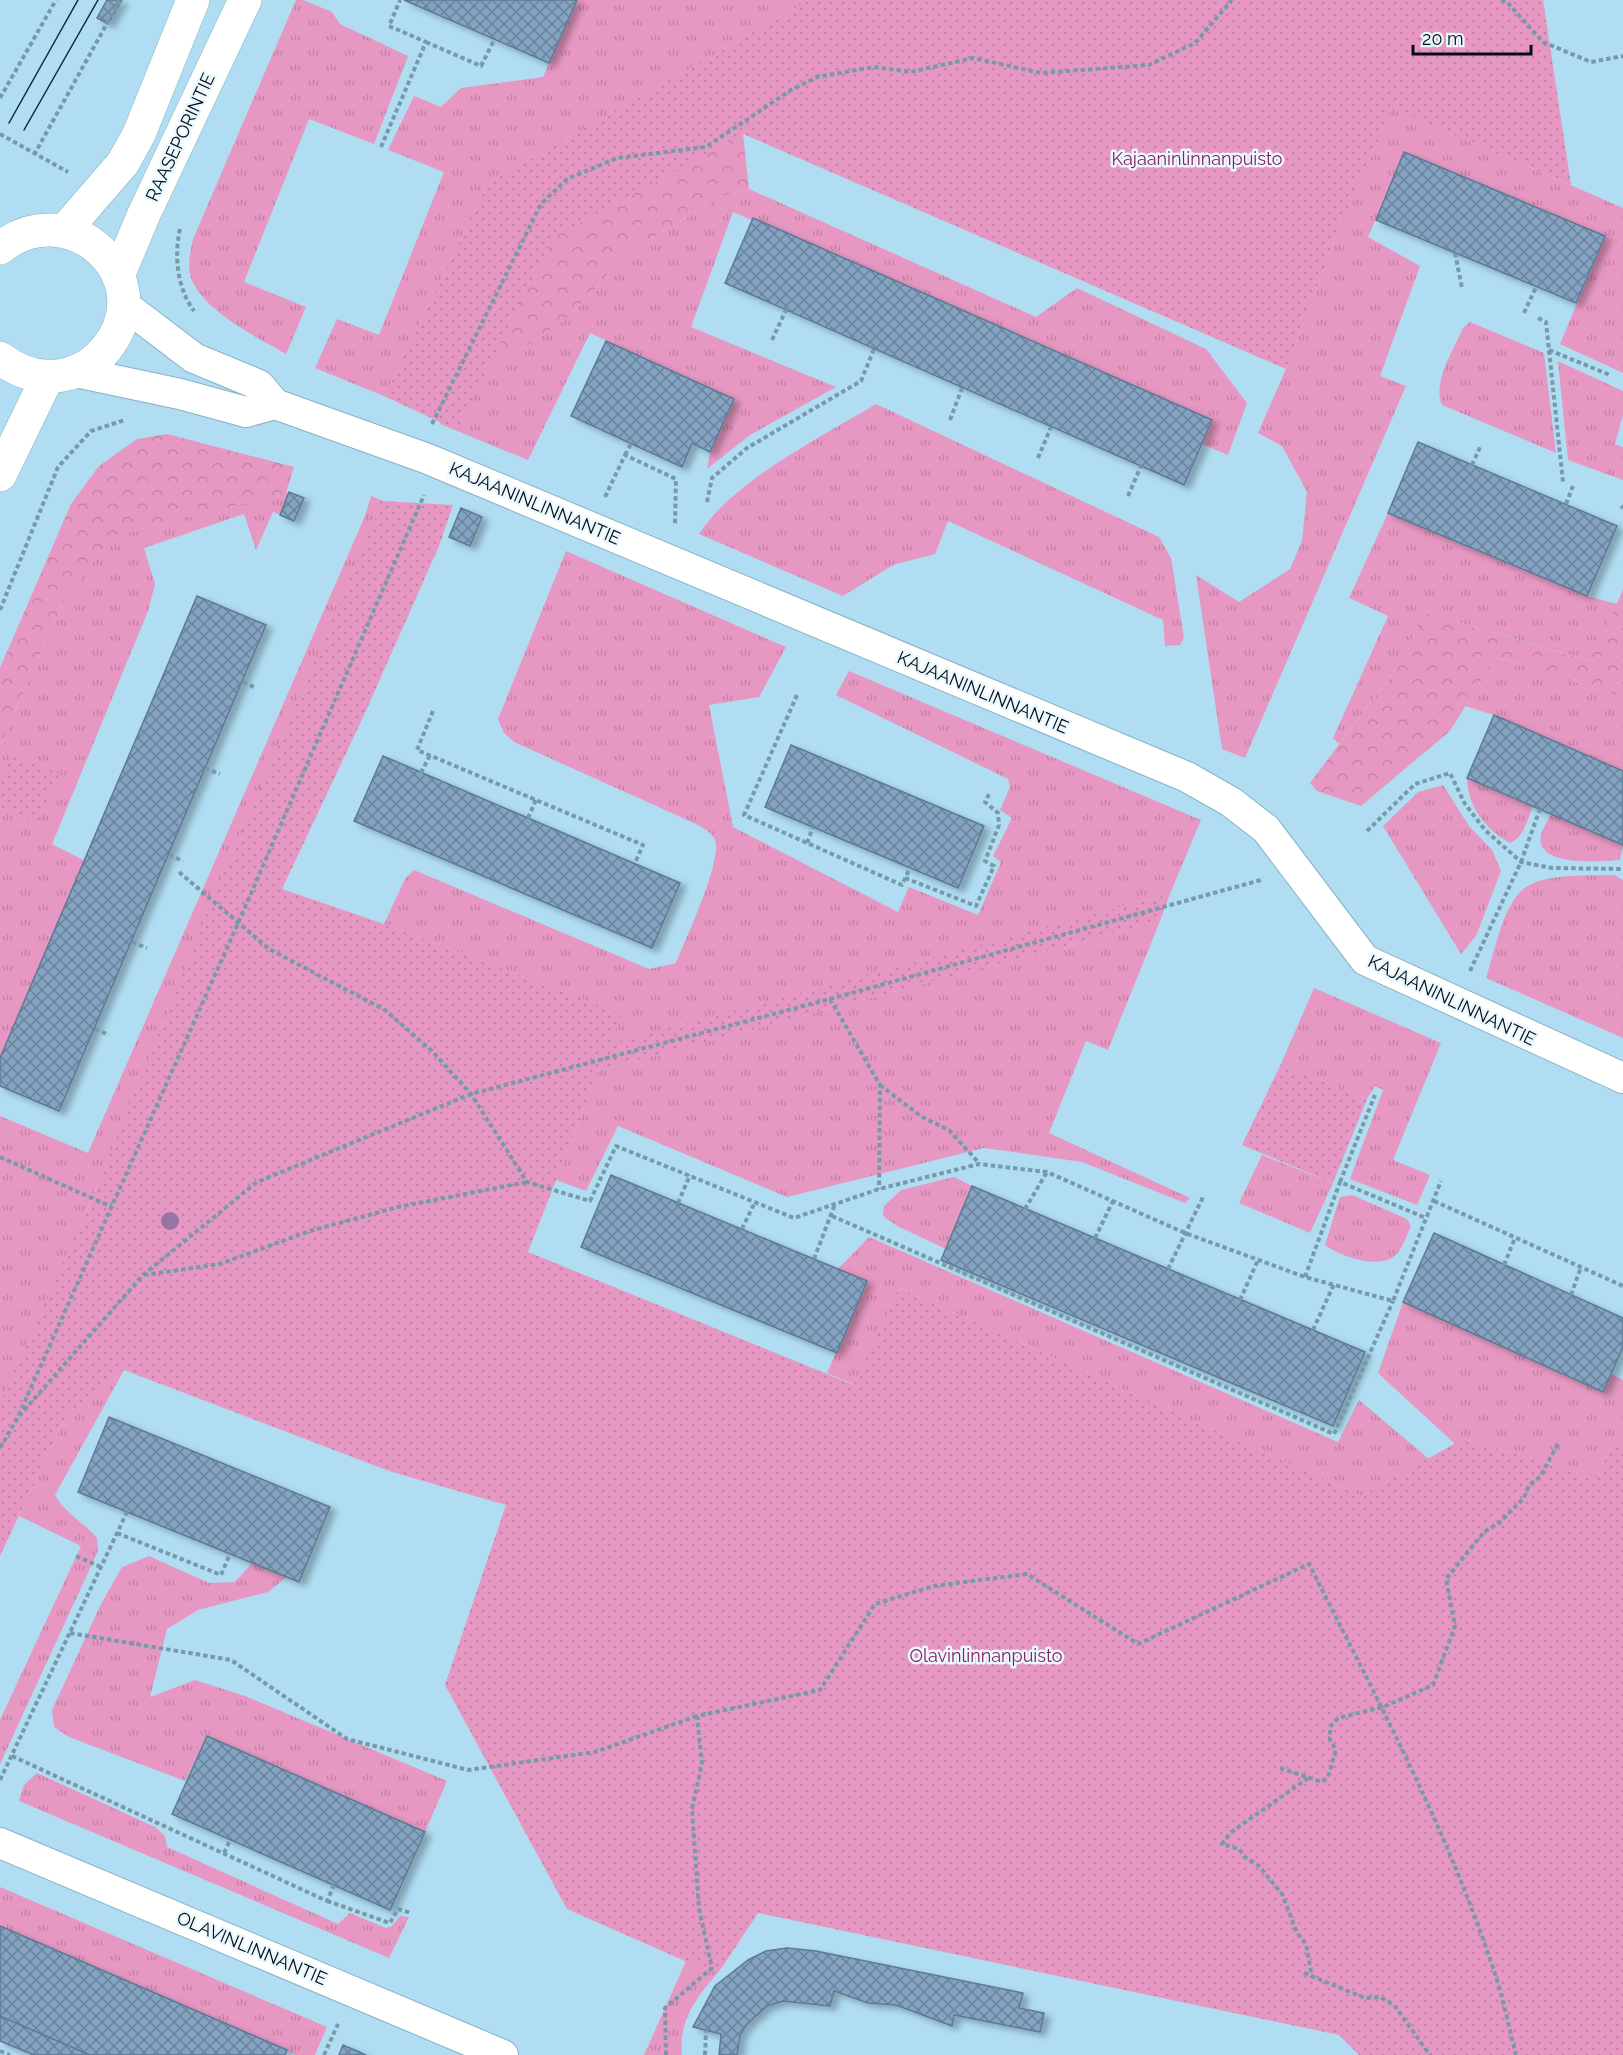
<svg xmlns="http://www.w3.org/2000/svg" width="1623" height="2055" font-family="Raleway,sans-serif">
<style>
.grass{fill:url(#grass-tufts)}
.forest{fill:url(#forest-crowns)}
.park{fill:url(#park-dots)}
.building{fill:url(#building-cross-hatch);stroke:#5c7a96;stroke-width:1.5;filter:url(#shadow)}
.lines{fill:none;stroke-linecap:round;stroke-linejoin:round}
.street-casing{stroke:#85b2c6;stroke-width:32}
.secondary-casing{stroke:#85b2c6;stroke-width:34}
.path{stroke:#779aaa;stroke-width:4;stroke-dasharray:4.5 3;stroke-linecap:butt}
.street{stroke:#fff;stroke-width:30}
.secondary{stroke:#fff;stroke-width:33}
.tram{stroke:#172831;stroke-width:1.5}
.tree{fill:#9974a2}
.labels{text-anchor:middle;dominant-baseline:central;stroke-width:5;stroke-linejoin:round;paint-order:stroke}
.street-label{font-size:18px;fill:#010e15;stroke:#ebf9ff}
.park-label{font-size:18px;fill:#871f60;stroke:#ebf9ff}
</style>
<defs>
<pattern id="grass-tufts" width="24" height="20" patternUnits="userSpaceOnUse" patternTransform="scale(1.5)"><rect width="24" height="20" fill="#e798c2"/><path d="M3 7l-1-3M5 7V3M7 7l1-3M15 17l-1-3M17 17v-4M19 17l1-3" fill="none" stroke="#c482a6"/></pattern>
<pattern id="forest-crowns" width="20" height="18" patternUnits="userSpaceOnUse" patternTransform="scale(1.5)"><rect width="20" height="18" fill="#e798c2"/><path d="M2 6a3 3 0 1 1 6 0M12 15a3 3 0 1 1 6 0" fill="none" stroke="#c482a6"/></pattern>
<pattern id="park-dots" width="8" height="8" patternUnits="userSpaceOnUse" patternTransform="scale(1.5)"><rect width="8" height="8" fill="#e798c2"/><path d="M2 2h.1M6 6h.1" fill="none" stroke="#c482a6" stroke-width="1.8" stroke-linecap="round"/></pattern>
<pattern id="building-cross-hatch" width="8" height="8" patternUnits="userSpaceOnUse" patternTransform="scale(1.5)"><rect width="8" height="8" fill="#84a3c1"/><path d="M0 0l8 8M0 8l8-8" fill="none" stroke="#6a839c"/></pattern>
<filter id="shadow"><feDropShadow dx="6" dy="4" stdDeviation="3" flood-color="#0004"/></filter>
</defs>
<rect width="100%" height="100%" fill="#b0ddf2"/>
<path class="grass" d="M296 0H303L332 12 340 24 408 56 374 144 309 119 244 282 306 307 286 354C257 337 190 305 189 267 189 258 191 248 193 239Z
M577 0H810L488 183 384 396 315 368 337 319 379 335 444 172 388 150 414 96 441 107 461 88 543 77Z
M1392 107 1623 208V373L1560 344 1605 236 1404 153 1368 237 1420 266 1380 376 1406 386 1245 758 1222 749 1196 575 1239 602 1290 569 1302 541 1307 492 1282 446 1258 433 1286 369 1340 226Z
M749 189 1036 317 1077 288 1206 349 1247 403 1228 455 1202 444 1212 420 733 212 691 327 836 387 750 435 707 469 710 452 734 399 590 333 528 460 440 424 466 376 512 356 571 315 627 253 722 196Z
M1470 322 1544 353 1556 453 1442 405C1432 383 1454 349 1463 328Z
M1558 361 1623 391V415L1615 444 1623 447V480L1568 460Z
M876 404 1159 537 1171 558 1184 638 1180 645 1165 646 1163 620 948 521 935 554 893 565 843 596 699 534C734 480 820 438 876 404Z
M289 492 280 515 273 512 256 550 244 514 144 548 155 584 148 611 52 844 85 861 0 1058V746L65 598 114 536Z
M371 496 383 501 391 508 96 1188 0 1423V1116L88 1153 365 516Z
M1388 513 1587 596 1617 604 1591 661 1423 612 1404 658 1339 744 1333 738 1388 616 1349 598Z
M566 551 786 647 759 697 709 705 733 827 898 912 909 887 978 915 1001 862 993 856 1012 818 1000 810 1010 787 1008 779 836 695 849 671 1201 820 1170 894 609 1045 621 1014 384 924 405 879 414 870 649 969 676 963C685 941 723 859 715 840 711 831 701 827 694 823L514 742 504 733 498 719Z
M1496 657 1623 697V771L1494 715 1465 706Z
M1467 778 1533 806C1527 820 1524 837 1510 843 1486 830 1467 806 1467 778Z
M1443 785 1469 826 1492 850 1501 871 1476 936 1461 954 1383 826 1418 792Z
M1551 814 1623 845 1620 860C1603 861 1534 868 1541 835 1543 828 1548 820 1551 814Z
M1614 875 1623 880V1038L1486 978C1495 951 1501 913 1520 892 1539 872 1588 876 1614 875Z
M1160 921 1108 1050 1086 1041 1049 1133 1190 1198 1185 1203 1082 1162 984 1148 787 1197 618 1126 586 1191 556 1180 599 1070Z
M1314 988 1441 1043 1393 1160 1430 1175 1417 1205 1350 1179 1383 1090 1375 1086 1367 1099 1281 1064Z
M1262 1155 1333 1183 1310 1233 1239 1203Z
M954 1177 972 1186 946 1249 897 1226 883 1216 884 1206 901 1190Z
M1352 1195 1407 1219 1411 1226C1406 1236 1402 1252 1392 1258 1374 1268 1340 1256 1325 1245L1340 1197Z
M869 1237 1338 1442 1359 1400 1429 1459 1361 1496 899 1288 855 1385 827 1373 867 1281 838 1269Z
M1403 1302 1602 1392 1611 1374 1623 1380V1444L1611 1446 1597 1478 1463 1439 1455 1444 1378 1373Z
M124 1370 55 1495C65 1513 84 1523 97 1538L98 1551 0 1764V1720L81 1546 19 1516 67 1414Z
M149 1556 209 1583 235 1582 252 1563 287 1577 268 1592 198 1610 167 1629 150 1697 195 1680 245 1696 447 1781 425 1832 207 1736 185 1781 69 1737 54 1727 52 1710 101 1604 122 1567Z
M37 1773 155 1827 165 1836 167 1847 338 1924 350 1913 386 1928 392 1926 400 1916 409 1917 389 1958 19 1801 24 1785Z
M0 1887 327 2027 315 2055H296L0 1926Z
M686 1961 701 1968 721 1969C699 1994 678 2019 682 2055H644Z"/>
<path class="forest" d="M810 0 743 134 749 189 722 196 627 253 571 315 512 356 466 376 384 396 488 183Z
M167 434 294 467 286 493 114 536 65 598 0 746V668L71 504 99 466 137 439Z
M1623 590V697L1496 657 1450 731 1361 806 1317 791 1310 783 1404 658 1423 612 1590 661Z"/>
<path class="park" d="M810 0H1543L1571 185 1392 108 1340 226 1286 369 743 134 552 238 457 430 384 396 488 183Z
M383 501 453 505 439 546 365 713 282 889 384 924 622 1014 610 1044 1170 894 1160 921 599 1070 528 1252 854 1385 899 1288 1361 1496 1463 1439 1597 1478 1611 1446 1623 1444V2055H1359L1339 2035 758 1913 721 1969 701 1968 567 1909 445 1685 506 1505 389 1471 124 1370 67 1414 0 1556V1402L89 1206 212 902Z
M12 754 59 774 37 823 0 807V780Z
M1281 1064 1367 1099 1333 1183 1242 1145Z"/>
<path class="building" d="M107 0H122L108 24 97 18Z
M404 0H577L549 63Z
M1404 152 1605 236 1576 303 1376 220Z
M753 218 1212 420 1184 485 725 283Z
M606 341 734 399 710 452 692 443 682 467 571 416Z
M1418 442 1617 526 1587 596 1388 513Z
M289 492 304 498 294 521 280 515Z
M461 508 482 517 470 546 449 537Z
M197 596 266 625 59 1111 0 1086V1058Z
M1494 715 1623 771V845L1467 778Z
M791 745 984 826 958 888 765 807Z
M383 756 680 883 652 948 354 821Z
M611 1175 867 1281 837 1353 581 1247Z
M972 1186 1365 1352 1333 1426 941 1260Z
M1434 1233 1623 1318V1347L1603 1392 1403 1302Z
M109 1417 330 1507 299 1582 78 1492Z
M207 1736 425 1832 390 1910 172 1814Z
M0 1926 287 2050 285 2055H90L0 2016Z
M787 1948 816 1951 1023 1993 1019 2008 1044 2013 1040 2032 954 2015 952 2026 896 2005 868 2003 834 1991 830 2006 783 2001 767 2006 746 2025 740 2036 737 2055H719L721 2034 693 2027 715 1986 748 1960 766 1951Z
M0 2016 90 2055H34L0 2041Z
M343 2045 366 2055H339Z"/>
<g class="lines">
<defs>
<path id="street" d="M123 304 194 358 259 385 275 404 428 459 1187 777 1231 802 1266 829 1365 960 1623 1078
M76 372 180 394 246 412 275 404
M0 1843 503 2055"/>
<path id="secondary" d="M65 230 123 163 139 134 193 0
M0 248C71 192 163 279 106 349 96 361 84 370 68 374 44 380 20 374 0 358
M118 276 144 214 245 0
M0 475 48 376"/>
</defs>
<use href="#street" class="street-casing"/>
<use href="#secondary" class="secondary-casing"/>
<path class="path" d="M1501 0 1507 2 1543 42 1591 62 1623 56
M426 42 481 66 494 40
M0 98 56 0
M0 134 68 172
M381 147 426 42 389 26 400 0
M34 155 120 0
M180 229C174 256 177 288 194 311
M1455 253 1462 288
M1524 313 1536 287
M1538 318 1546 322 1563 482
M772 340 786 310
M1549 350 1610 375
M950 420 962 388
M432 424 541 204 567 179 617 158 706 147 791 90 817 77 874 67 911 72 973 58 1041 73 1149 65 1195 43 1232 0
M625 455 631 444
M1038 458 1051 427
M1472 465 1481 445
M1128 496 1141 466
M605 497 625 455 676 479 675 524
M707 502 712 478 747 448 861 381 874 349
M1566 504 1573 486
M1621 506 1623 508
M0 610 58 467 91 431 125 420
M243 682 256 688
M797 695 744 815 902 885 910 868
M433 711 417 750 643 845 635 863
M205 768 220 774
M421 773 430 755
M528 818 536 800
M1367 831 1415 784 1450 773 1465 804 1485 830 1521 862 1552 868 1623 869
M807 843 813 827
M169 855 183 861
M179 872 269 949 385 1010 432 1051 471 1094 527 1182 590 1201 616 1146 794 1218 879 1189 979 1164 1047 1172 1185 1233 1305 1277 1393 1301 1441 1181
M905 878 976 906 994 866 985 861 999 825 998 813 985 802 990 792
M132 942 147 948
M1470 971 1521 862 1540 809
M830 999 880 1085 879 1189
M95 1029 109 1035
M880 1085 922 1117 949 1130 979 1163
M0 1157 112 1207
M1340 1182 1375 1095
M1434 1201 1623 1286
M678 1203 690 1175
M1025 1209 1047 1172
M832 1216 1334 1434 1393 1301
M742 1229 755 1202
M1095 1238 1113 1201
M814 1259 835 1204
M1504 1265 1515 1238
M1168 1269 1204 1195
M144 1275 220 1264 310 1231 398 1207 527 1182
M1305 1277 1340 1182 1426 1218
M1571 1295 1581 1267
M1240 1300 1258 1260
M1313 1330 1334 1284
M19 1416 143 1275 257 1182 471 1094 830 999 1261 880
M0 1448 17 1419 239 921 424 495
M117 1533 221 1575 230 1554
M76 1556 101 1567
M70 1633 231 1660 347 1739 468 1770 595 1752 697 1716
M12 1756 327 1901 334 1885
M1280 1768 1322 1782 1328 1777 1336 1750 1330 1740V1727L1338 1718 1383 1707 1433 1685 1455 1626 1446 1579 1484 1532 1499 1523 1524 1498 1529 1485 1540 1477 1559 1442
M1308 1778 1230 1833 1222 1844 1239 1849 1245 1857 1259 1866 1282 1894 1297 1933 1306 1944 1312 1977
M0 1780 127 1512
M224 1853 230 1840
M327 1901 390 1923 398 1909 411 1913
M1304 1973 1365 1998 1380 1997 1394 2005 1430 2055
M0 2051 10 2055
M324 2055 338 2024
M666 2055 665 2008 712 1968 699 1909 692 1809 702 1763 697 1716 820 1690 875 1604 934 1586 1027 1574 1138 1644 1309 1564C1375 1695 1444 1823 1491 1962 1502 1992 1508 2024 1516 2055
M705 2055 706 2030"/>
<use href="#street" class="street"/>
<use href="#secondary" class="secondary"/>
<path class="tram" d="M9 123 78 0
M24 130 98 0"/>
</g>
<circle class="tree" cx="170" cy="1221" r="9"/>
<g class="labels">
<g class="street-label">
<text transform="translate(180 137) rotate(-65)">RAASEPORINTIE</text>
<text transform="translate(535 503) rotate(23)">KAJAANINLINNANTIE</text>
<text transform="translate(983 692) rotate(23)">KAJAANINLINNANTIE</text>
<text transform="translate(1452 1000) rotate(26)">KAJAANINLINNANTIE</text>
<text transform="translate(252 1948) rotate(23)">OLAVINLINNANTIE</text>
</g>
<g class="park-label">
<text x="1197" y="158">Kajaaninlinnanpuisto</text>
<text x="986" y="1655">Olavinlinnanpuisto</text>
</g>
</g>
<path d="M1413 45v9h118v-9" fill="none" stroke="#010e15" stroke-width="3"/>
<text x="1422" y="45" font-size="18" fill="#010e15" stroke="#ebf9ff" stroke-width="4.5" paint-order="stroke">20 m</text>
</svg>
